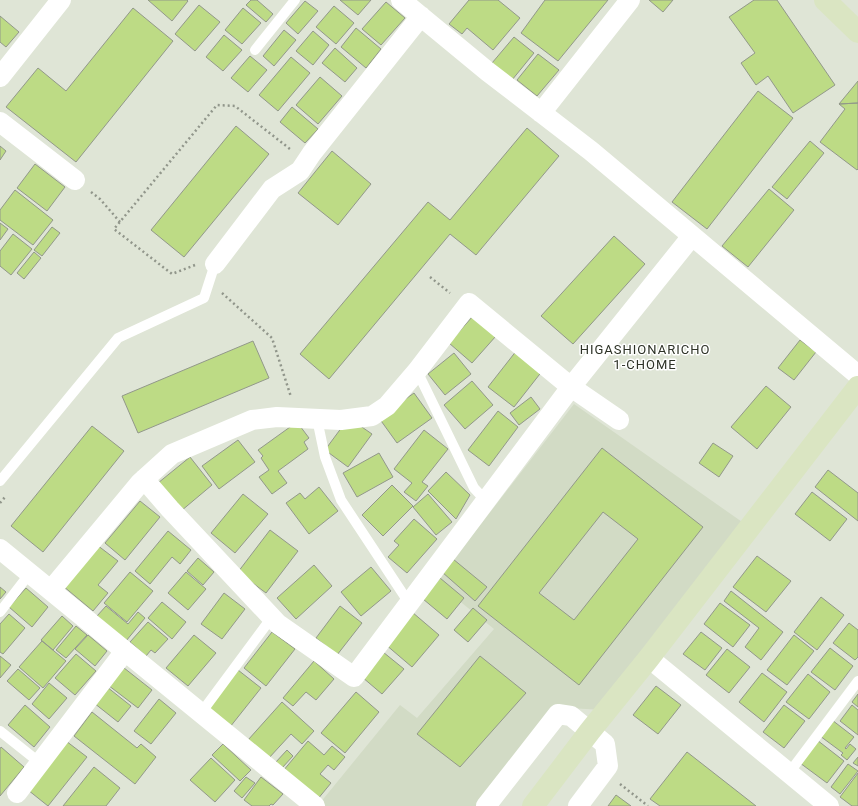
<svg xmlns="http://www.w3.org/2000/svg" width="858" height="806" font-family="Roboto,sans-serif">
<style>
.built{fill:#d2dbc5}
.building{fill:#bddb85;stroke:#92988a;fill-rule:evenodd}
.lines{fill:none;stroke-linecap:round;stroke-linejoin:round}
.path{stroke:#91968b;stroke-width:2.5;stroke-dasharray:2 3;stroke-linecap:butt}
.lane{stroke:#fff;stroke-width:10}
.street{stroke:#fff;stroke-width:20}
.secondary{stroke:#dae5c2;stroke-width:22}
.labels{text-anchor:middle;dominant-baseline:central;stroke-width:3;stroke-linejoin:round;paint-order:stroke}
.neighbourhood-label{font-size:13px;letter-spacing:1px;fill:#2d3226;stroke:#fff}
</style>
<rect width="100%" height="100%" fill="#dfe5d6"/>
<path class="built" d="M574 404 745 524 602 710 554 707 477 806H324L320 803 400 705 417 718 494 629 436 582Z"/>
<path class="building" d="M148 0H187L188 1 172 21Z
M251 0H257L273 14 266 22 246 5Z
M340 0H371L358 15Z
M469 0H498L520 18 493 50 467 28 462 34 449 24Z
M545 0H608L558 61 521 33Z
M649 0H673L663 12Z
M754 0H777L835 85 793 113 768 76 756 85 741 63 755 53 729 17Z
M305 1 318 11 298 34 286 23Z
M386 2 405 18 381 45 362 29Z
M199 5 220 22 195 51 175 34Z
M334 6 354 23 336 44 316 27Z
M133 8 173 41 76 162 6 107 38 68 66 91Z
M243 8 261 23 242 44 225 30Z
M0 16 19 32 6 47 0 42Z
M356 28 381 49 366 68 341 47Z
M284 30 296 40 274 66 263 56Z
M313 31 329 45 313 65 296 51Z
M224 35 242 50 223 71 206 57Z
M514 37 534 53 512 80 492 63Z
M335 48 357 68 345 82 322 63Z
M538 54 559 70 537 96 517 80Z
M250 56 267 70 248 92 231 78Z
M291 57 310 73 278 111 259 95Z
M320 77 342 96 318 124 296 105Z
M858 81V103L839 104Z
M758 91 793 118 707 229 672 202Z
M858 103V169L857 170 820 142 845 109 839 104Z
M292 107 318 129 305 143 280 122Z
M236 126 269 154 184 257 151 230Z
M527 128 559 156 476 255 450 234 329 379 300 354 428 202 450 220Z
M810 141 824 153 787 199 772 187Z
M0 146 6 151 0 160Z
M332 151 371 184 338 225 298 193Z
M35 164 65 187 47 211 17 188Z
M769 189 794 210 748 267 722 246Z
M15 190 53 220 33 245 0 220V210Z
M0 223 8 229 0 240Z
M52 227 60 233 42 256 34 250Z
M13 234 32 249 11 275 0 266V251Z
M614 236 645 264 573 344 541 316Z
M34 252 41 258 24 279 17 273Z
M473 316 496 336 472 363 449 343Z
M800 340 816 352 794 380 778 368Z
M253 341 269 378 138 433 122 396Z
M517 350 543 370 514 407 488 387Z
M454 353 471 374 445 395 428 374Z
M472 381 493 405 465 429 444 405Z
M766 386 791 407 757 449 731 427Z
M414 393 432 418 397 443 379 418Z
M531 397 540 409 519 425 510 413Z
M498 411 518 427 489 466 468 450Z
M297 422 309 438 304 442 308 449 278 471 287 483 272 494 259 477 269 470 261 458 263 456 258 450Z
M356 423 372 434 348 467 325 450 342 427Z
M92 426 124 451 43 552 11 526Z
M424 430 448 449 422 482 428 486 416 501 404 492 412 483 394 469Z
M238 440 255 462 219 489 202 466Z
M713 443 733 456 719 477 699 463Z
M602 448 703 527 579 685 478 606ZM603 512 638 539 574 620 539 593Z
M379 453 393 477 357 497 343 473Z
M190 457 212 485 181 511 158 483Z
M828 470 858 493V521L815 487Z
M446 472 470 495 456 519 428 491Z
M392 485 413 506 383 536 362 515Z
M319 487 338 511 309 534 286 503 300 493 305 499Z
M812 492 847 519 830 541 795 514Z
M243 494 268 514 235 553 211 533Z
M428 494 452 522 436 535 413 507Z
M140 501 160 517 125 560 105 543Z
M414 519 437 539 407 573 388 557 399 545 394 541Z
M270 530 298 551 266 593 238 572Z
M168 531 191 550 180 564 172 557 150 584 135 571Z
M97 545 118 561 98 585 108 593 93 611 63 586Z
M757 556 791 581 766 612 733 587Z
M198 558 214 572 203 585 187 571Z
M453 559 487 587 475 601 442 572Z
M314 565 332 586 296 619 277 598Z
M371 567 391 591 361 616 341 592Z
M130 572 153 591 127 622 104 603Z
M186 572 206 589 188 610 168 593Z
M440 578 464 598 447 619 423 599Z
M0 587 6 592 0 599Z
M26 588 48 607 32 627 9 607Z
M731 591 783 632 761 660 745 647 759 628 724 601Z
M224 593 245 609 222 639 201 624Z
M821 597 844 615 817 650 794 632Z
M162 602 186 622 172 639 148 618Z
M720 603 750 625 733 647 704 624Z
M106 606 128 624 138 612 145 618 126 641 97 616Z
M340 606 362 623 337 655 316 638Z
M473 608 487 620 468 642 454 630Z
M412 612 439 635 412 667 385 644Z
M9 614 25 628 3 654 0 652V624Z
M62 616 73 626 53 650 41 640Z
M148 622 168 639 155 653 151 650 146 656 130 642Z
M849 623 858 630V657L855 660 833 643Z
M76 626 87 635 66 658 56 650Z
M272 632 295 649 266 686 244 668Z
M701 632 722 648 705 670 683 654Z
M88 635 107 651 95 666 75 649Z
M194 635 216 653 188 686 166 668Z
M794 635 814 651 787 685 767 670Z
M42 641 66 661 43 688 19 667Z
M830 648 853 666 835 690 811 672Z
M727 649 750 667 729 693 706 675Z
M383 652 404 669 382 694 362 677Z
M76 654 96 671 75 695 55 678Z
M0 656 11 665 0 678Z
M480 656 526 693 460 767 417 734Z
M314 661 334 679 316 700 306 692 293 706 283 698Z
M119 664 152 690 138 708 104 682Z
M18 669 40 688 29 700 7 681Z
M238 670 261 688 230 727 207 710Z
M762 673 787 692 764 722 739 702Z
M808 674 830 692 809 719 786 702Z
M49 683 67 698 49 719 32 704Z
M656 686 681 705 658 734 633 715Z
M107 687 131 706 118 722 94 703Z
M356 692 379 712 345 753 321 733Z
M858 694V707L852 702Z
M159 699 176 713 151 744 134 731Z
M282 702 314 731 302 744 291 734 268 759 248 740Z
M25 705 50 727 34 747 8 725Z
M784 705 805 721 784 748 763 732Z
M852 705 858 710V735L840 721Z
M92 712 137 748 141 744 156 757 135 784 74 736Z
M832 720 854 737 845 748 846 749 850 744 856 749 847 760 841 755 843 753 820 736Z
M817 740 844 761 827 783 800 763Z
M66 741 87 757 48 806 28 790Z
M308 741 324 755 332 746 345 757 334 770 328 765 320 774 331 783 317 800 283 771Z
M223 744 251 770 240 781 212 755Z
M1 747 24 767 0 796V749Z
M287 750 293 756 282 768 275 763Z
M687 752 756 806H660L650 799Z
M858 757V766L853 763Z
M211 758 235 780 215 802 190 780Z
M848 764 858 771 840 794 831 787Z
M94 767 120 788 106 806H63Z
M858 773V806H852L840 797Z
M246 777 255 783 242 798 234 791Z
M261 777 283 794 273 805 271 804 269 806H252L244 800Z
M616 795 631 806H608Z"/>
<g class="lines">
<path class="path" d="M91 192 100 199 120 222
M195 265 172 274 114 229 217 105 235 106 290 149
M430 277 450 293
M222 293 272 338 291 397
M0 503 5 497
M620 784 648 806"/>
<path class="lane" d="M255 50 295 0
M417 371 474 488 486 501
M317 419 325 457 341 500 409 603
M0 481 118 338 204 298 215 264
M0 612 30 573
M201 713 272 617
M0 731 40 763
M789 773 858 681"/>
<path class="street" d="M401 0 487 71 591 151 858 375
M0 77 61 0
M541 113 630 0
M0 122 75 180
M215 264 272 189 300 171 312 153 421 16
M144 479 170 509 278 624 354 677 571 387 692 236
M0 549 315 806
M51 590 140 483 172 454 252 420 277 417 341 420 372 416 387 406 417 371 469 303 571 387 619 420
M649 658 829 806
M17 793 125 651
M486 806 558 714 571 716 605 744 608 766 578 806"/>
<path class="secondary" d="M825 0 858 32
M533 806 590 731 649 658 858 387"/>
</g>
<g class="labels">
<g class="neighbourhood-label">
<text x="645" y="349">HIGASHIONARICHO<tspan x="645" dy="15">1-CHOME</tspan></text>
</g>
</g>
</svg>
